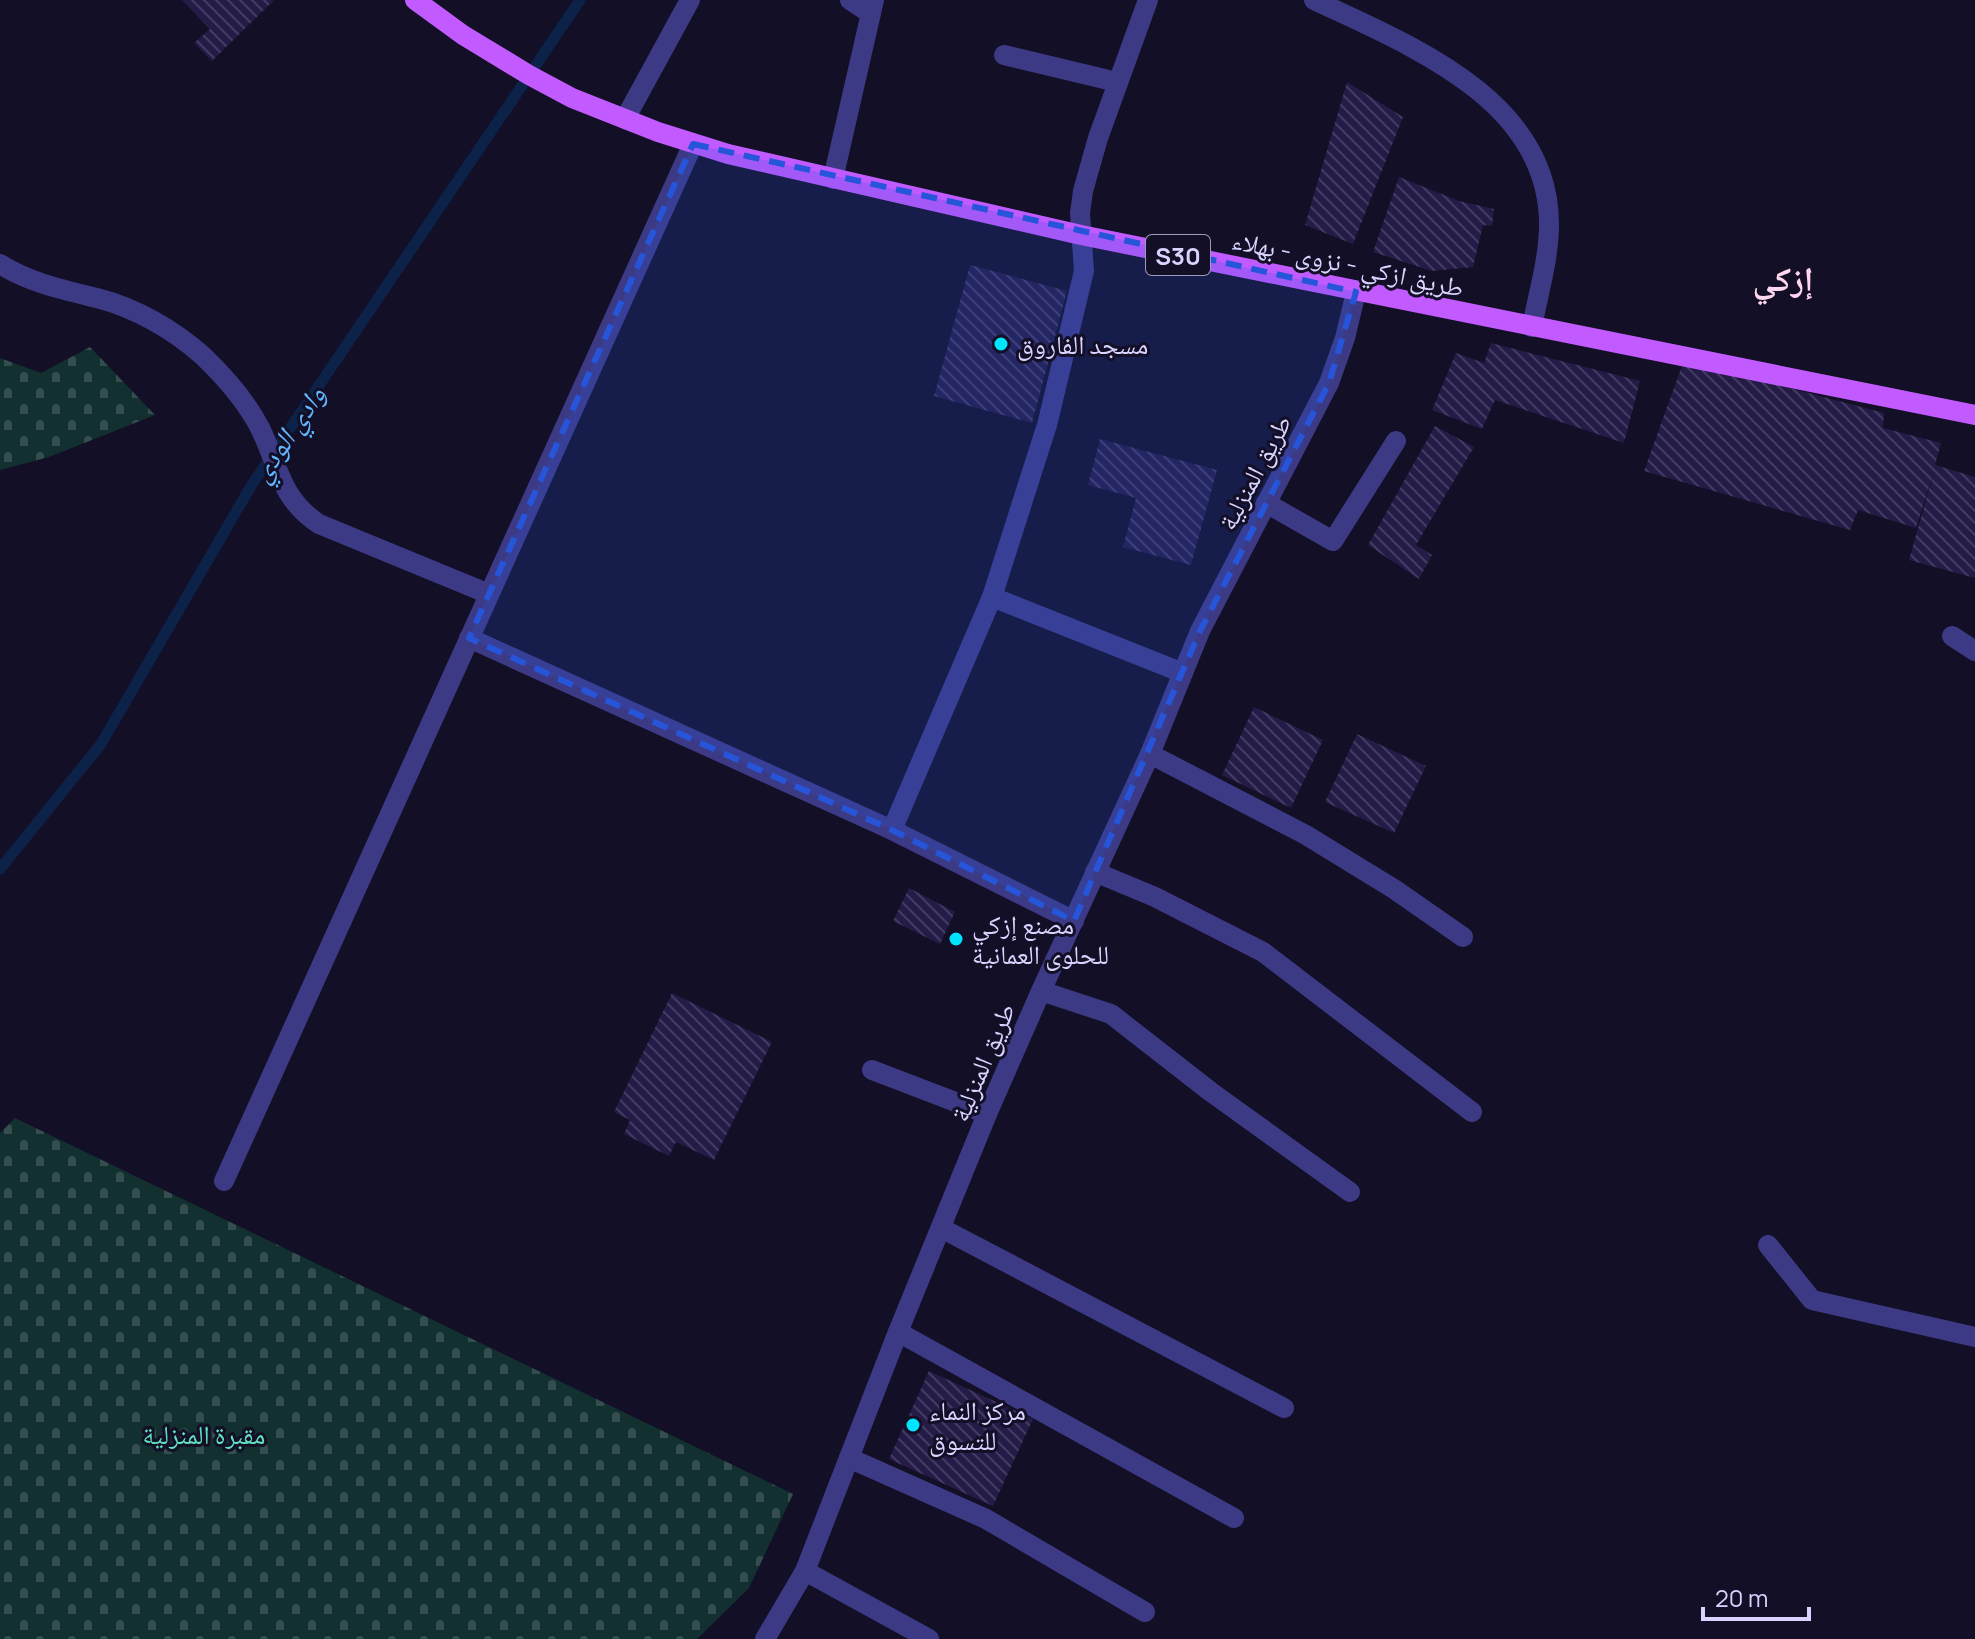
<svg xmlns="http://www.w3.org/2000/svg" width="1975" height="1639" font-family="Manrope,'Noto Naskh Arabic',sans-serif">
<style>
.cemetery{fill:url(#cemetery-stones)}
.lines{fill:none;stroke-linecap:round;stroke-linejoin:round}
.stream{stroke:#0c2248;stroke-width:11}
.building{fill:url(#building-back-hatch)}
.service{stroke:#3d3a85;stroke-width:20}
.minor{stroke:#3d3a85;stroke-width:20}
.tertiary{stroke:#3d3a85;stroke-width:20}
.primary{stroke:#c25bff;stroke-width:20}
.marked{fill:#2655da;fill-opacity:0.2;stroke:#2655da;stroke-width:6;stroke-dasharray:16 10;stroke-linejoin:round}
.poi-dot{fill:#00e5ff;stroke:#130f26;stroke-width:3}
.labels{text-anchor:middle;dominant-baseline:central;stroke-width:6;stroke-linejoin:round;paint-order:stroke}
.shield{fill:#130f26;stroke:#9e99be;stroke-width:2}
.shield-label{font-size:24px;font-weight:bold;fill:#d9d4ff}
.street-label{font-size:26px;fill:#d9d4ff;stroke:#130f26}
.poi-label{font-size:26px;fill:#d9d4ff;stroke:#130f26;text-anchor:start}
.park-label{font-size:26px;fill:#5fe0c0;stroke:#130f26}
.water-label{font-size:28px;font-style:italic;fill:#62b6ff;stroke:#130f26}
.district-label{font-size:34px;font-weight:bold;fill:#ffd6f0;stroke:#130f26}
</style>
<defs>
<pattern id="cemetery-stones" width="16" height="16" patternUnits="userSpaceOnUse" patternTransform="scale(2)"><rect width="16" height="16" fill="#12302f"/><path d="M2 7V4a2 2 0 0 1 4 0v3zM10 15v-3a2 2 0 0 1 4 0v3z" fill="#344d4e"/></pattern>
<pattern id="building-back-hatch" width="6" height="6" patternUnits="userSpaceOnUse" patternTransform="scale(2)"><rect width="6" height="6" fill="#241b47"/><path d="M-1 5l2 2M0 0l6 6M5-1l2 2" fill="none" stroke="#433b63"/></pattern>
</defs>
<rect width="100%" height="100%" fill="#130f26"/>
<path class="cemetery" d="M90 347 155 415 49 457 0 470V358L41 373Z
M15 1118 793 1494 749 1588 697 1639H0V1133Z"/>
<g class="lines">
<path class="stream" d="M0 869 101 744 251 486 580 0"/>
</g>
<path class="building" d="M182 0H274L212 61 194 43 210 29Z
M1347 82 1403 117 1353 244 1305 225Z
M1399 177 1459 201 1494 209 1492 226 1483 225 1473 267 1432 271 1373 252Z
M970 265 1067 291 1032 423 934 396Z
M1491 343 1640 381 1624 443 1495 400 1482 429 1432 410 1456 353 1484 363Z
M1684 360 1884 413 1883 428 1941 443 1935 465 1975 477V578L1909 560 1934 471 1916 528 1858 510 1850 530 1644 471Z
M1435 426 1474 447 1416 545 1432 555 1419 579 1368 545Z
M1100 439 1217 470 1191 565 1123 547 1136 498 1088 485Z
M1254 707 1323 740 1291 808 1222 775Z
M1357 734 1426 766 1394 833 1325 802Z
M909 888 955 912 940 944 893 921Z
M672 993 772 1042 714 1160 676 1142 669 1156 624 1134 630 1120 614 1112Z
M929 1371 1033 1419 993 1506 889 1459Z"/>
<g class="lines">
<path class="service" d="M1266 503 1333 541 1396 441
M992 597 1183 673"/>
<path class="minor" d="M850 0 871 14
M1314 0C1409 45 1549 99 1549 224 1549 259 1538 294 1532 327
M1004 55 1117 82
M625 119 690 0
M833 179 874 0
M0 264C30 283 64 290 97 298 136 308 174 330 203 356 225 377 246 401 260 428 279 467 280 498 319 524L489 594
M1952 636 1975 651
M469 638 892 830 1074 921
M1150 754 1306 835 1394 889 1463 937
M892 830 992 597 1047 425 1084 271 1080 213 1083 191 1098 138 1148 0
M1095 872 1155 897 1263 952 1472 1112
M1041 991 1111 1014 1211 1092 1350 1192
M872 1070 987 1114
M224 1181 693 144
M941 1228 1284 1408
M1768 1245 1812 1300 1975 1337
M898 1332 1234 1518
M849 1458 986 1519 1145 1612
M805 1571 929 1639"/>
<path class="tertiary" d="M765 1639 805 1571 898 1332 987 1114 1041 991 1150 754 1200 631 1329 383 1345 338 1356 292"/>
<path class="primary" d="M415 0 463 35 529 75 572 98 658 132 728 154 1081 235 1975 415"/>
</g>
<path class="marked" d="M693 144 1356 292 1329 383 1200 631 1074 921 892 830 469 638Z"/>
<g class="poi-dot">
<circle cx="1001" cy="344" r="8"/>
<circle cx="956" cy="939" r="8"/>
<circle cx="913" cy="1425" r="8"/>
</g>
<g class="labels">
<rect class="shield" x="1146" y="235" width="64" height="40" rx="6"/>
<g class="shield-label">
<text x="1178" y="255">S30</text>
</g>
<g class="street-label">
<text transform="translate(1348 263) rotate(12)">طريق ازكي - نزوى - بهلاء</text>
<text transform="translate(1254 472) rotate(-62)">طريق المنزلية</text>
<text transform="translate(982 1062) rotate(-67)">طريق المنزلية</text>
</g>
<g class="poi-label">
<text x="1017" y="344">مسجد الفاروق</text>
<text x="972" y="924">مصنع إزكي<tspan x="972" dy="30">للحلوى العمانية</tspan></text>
<text x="929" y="1410">مركز النماء<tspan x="929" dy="30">للتسوق</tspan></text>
</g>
<g class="park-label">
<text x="204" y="1434">مقبرة المنزلية</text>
</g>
<g class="water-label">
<text transform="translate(287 433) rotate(-56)">وادي الودي</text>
</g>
<g class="district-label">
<text x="1783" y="278">إزكي</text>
</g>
</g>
<path d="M1703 1607v12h106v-12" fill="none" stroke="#d9d4ff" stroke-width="4"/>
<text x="1715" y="1607" font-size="24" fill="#d9d4ff" stroke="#130f26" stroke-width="6" paint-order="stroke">20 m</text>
</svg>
